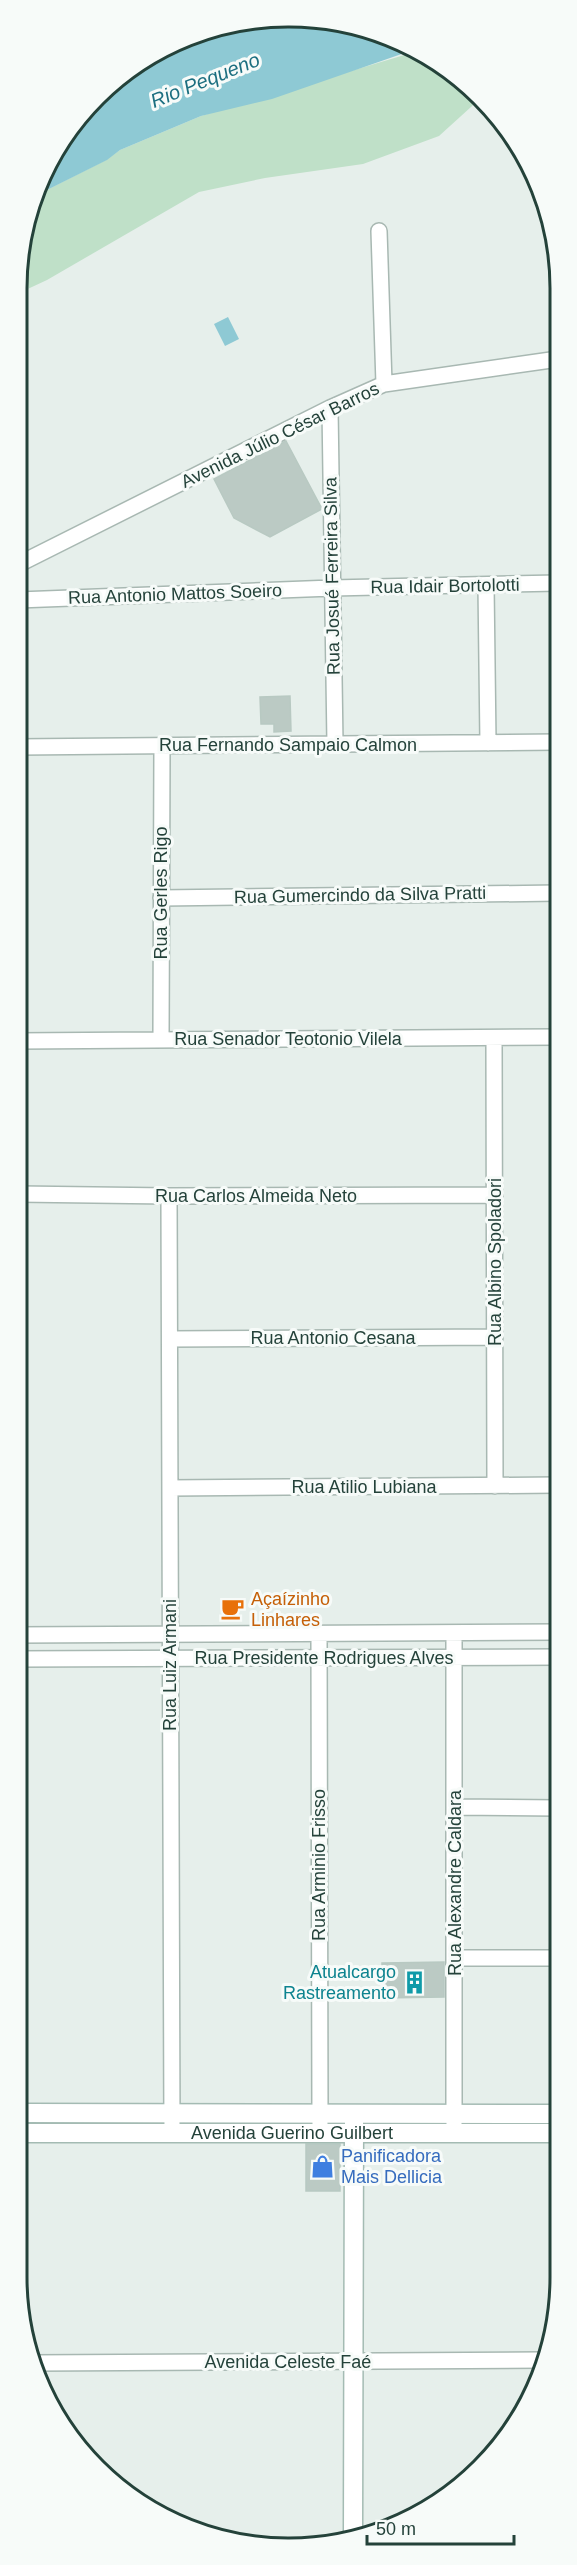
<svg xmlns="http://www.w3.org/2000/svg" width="577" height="2565" font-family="Arial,sans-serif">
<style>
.green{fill:#bfe0c8}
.water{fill:#8ec9d4}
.building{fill:#bbcac4;stroke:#b8c9c2;stroke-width:1.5}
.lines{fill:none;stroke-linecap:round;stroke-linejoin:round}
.street-casing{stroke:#a8b8b2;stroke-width:18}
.secondary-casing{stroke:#a4bbb3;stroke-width:21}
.street{stroke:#fff;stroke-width:15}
.secondary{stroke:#fff;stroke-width:18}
.labels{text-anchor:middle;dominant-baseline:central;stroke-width:6;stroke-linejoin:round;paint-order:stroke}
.street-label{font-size:18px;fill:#24423a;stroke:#f7fbf9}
.food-label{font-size:18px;fill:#c56008;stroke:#f7fbf9;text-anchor:start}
.culture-label{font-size:18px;fill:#0d838f;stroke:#f7fbf9;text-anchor:end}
.shop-label{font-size:18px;fill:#366cbe;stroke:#f7fbf9;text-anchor:start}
.water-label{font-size:20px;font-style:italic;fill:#1c6f80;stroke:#f7fbf9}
.rim{fill:none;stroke:#24423a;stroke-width:3}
</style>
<rect width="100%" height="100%" fill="#e6efeb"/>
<path class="green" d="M242 24 121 75 218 26Z
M416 49 482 97 439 136 363 164 265 178 199 192 47 280 19 293V253L39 194 106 160 120 150 201 116 411 53Z"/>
<path class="water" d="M324 19 409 45 416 49 272 99 201 116 120 150 107 160 39 194 53 152 121 75 242 24Z
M228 317 239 339 225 346 214 324Z"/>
<path class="building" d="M286 441 322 509 270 537 234 518 214 479Z
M290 696 291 731 274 732V724H261L260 697Z
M444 1962V1997L382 1998V1963Z
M306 2144H340V2191H306Z"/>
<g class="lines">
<defs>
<path id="street" d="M379 231 384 384
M330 408 335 744
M19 564 330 408 384 384 558 359
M486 585 488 743
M18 600 332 588 558 583
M18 747 558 742
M161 898 558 893
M494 1038 495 1486
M161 1040 162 746
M18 1041 558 1037
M18 1194 169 1196 495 1195
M169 1196 172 2133
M170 1339 495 1337
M170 1488 558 1485
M319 1633 320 2125
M454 1633V2125
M17 1635 558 1632
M17 1659 558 1657
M454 1807 558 1808
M455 1958H558
M34 2363 542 2360"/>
<g id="secondary">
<path d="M25 2113 558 2114"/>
<path id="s1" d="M25 2133H558"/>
<path d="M353 2537 354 2122"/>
</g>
</defs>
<use href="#street" class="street-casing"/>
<use href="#secondary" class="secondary-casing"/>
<use href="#street" class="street"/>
<use href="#secondary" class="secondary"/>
</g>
<defs>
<symbol id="cafe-bare" viewBox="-9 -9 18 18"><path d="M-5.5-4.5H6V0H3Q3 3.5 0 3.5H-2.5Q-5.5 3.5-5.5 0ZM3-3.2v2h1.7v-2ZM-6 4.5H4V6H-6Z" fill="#e8710a" stroke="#f7fbf9" stroke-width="2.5" paint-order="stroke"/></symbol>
<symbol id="building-bare" viewBox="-9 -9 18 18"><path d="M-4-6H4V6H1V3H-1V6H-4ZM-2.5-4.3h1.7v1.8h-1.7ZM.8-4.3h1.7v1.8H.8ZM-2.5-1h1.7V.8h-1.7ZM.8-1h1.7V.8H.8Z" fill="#0f9aa8" stroke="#f7fbf9" stroke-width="2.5" paint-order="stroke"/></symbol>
<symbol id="shop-bare" viewBox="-9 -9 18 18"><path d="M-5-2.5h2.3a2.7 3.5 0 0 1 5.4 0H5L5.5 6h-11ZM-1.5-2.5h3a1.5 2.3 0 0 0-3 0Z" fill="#3f7fe0" stroke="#f7fbf9" stroke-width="2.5" paint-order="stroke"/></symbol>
</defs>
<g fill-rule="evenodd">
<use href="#cafe-bare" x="216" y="1592" width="33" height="33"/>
<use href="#building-bare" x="398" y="1966" width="33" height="33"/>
<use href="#shop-bare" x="306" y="2150" width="33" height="33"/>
</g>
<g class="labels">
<g class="street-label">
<text transform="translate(280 435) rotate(-26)">Avenida Júlio César Barros</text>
<text transform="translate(332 576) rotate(-91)">Rua Josué Ferreira Silva</text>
<text transform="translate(445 586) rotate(-1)">Rua Idair Bortolotti</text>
<text transform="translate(175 594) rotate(-2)">Rua Antonio Mattos Soeiro</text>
<text x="288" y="745">Rua Fernando Sampaio Calmon</text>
<text transform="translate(161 893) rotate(-90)">Rua Gerles Rigo</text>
<text transform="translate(360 895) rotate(-1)">Rua Gumercindo da Silva Pratti</text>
<text x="288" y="1039">Rua Senador Teotonio Vilela</text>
<text x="256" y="1196">Rua Carlos Almeida Neto</text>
<text transform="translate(495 1262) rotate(-90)">Rua Albino Spoladori</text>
<text x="333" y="1338">Rua Antonio Cesana</text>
<text x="364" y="1487">Rua Atilio Lubiana</text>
<text x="324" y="1658">Rua Presidente Rodrigues Alves</text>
<text transform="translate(170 1665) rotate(-90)">Rua Luiz Armani</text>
<text transform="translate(319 1865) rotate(-90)">Rua Arminio Frisso</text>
<text transform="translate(455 1883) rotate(-90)">Rua Alexandre Caldara</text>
<text stroke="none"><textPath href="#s1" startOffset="267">Avenida Guerino Guilbert</textPath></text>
<text x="288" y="2362">Avenida Celeste Faé</text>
</g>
<g class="food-label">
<text x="251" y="1599">Açaízinho<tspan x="251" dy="21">Linhares</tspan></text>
</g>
<g class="culture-label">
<text x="396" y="1972">Atualcargo<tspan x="396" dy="21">Rastreamento</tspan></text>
</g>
<g class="shop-label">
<text x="341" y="2156">Panificadora<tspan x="341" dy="21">Mais Dellicia</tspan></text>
</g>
<g class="water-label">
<text transform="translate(205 80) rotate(-22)">Rio Pequeno</text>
</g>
</g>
<path d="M0 0H577V2565H0ZM288 27H289A261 261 0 0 1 550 288V2277A261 261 0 0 1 289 2538H288A261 261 0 0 1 27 2277V288A261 261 0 0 1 288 27Z" fill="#f7fbf9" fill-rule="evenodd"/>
<path class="rim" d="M288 27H289A261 261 0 0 1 550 288V2277A261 261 0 0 1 289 2538H288A261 261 0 0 1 27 2277V288A261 261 0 0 1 288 27Z"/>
<path d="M367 2535v9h147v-9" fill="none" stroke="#24423a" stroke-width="3"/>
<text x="376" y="2535" font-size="18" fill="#24423a" stroke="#f7fbf9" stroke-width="4.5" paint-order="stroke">50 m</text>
</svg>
